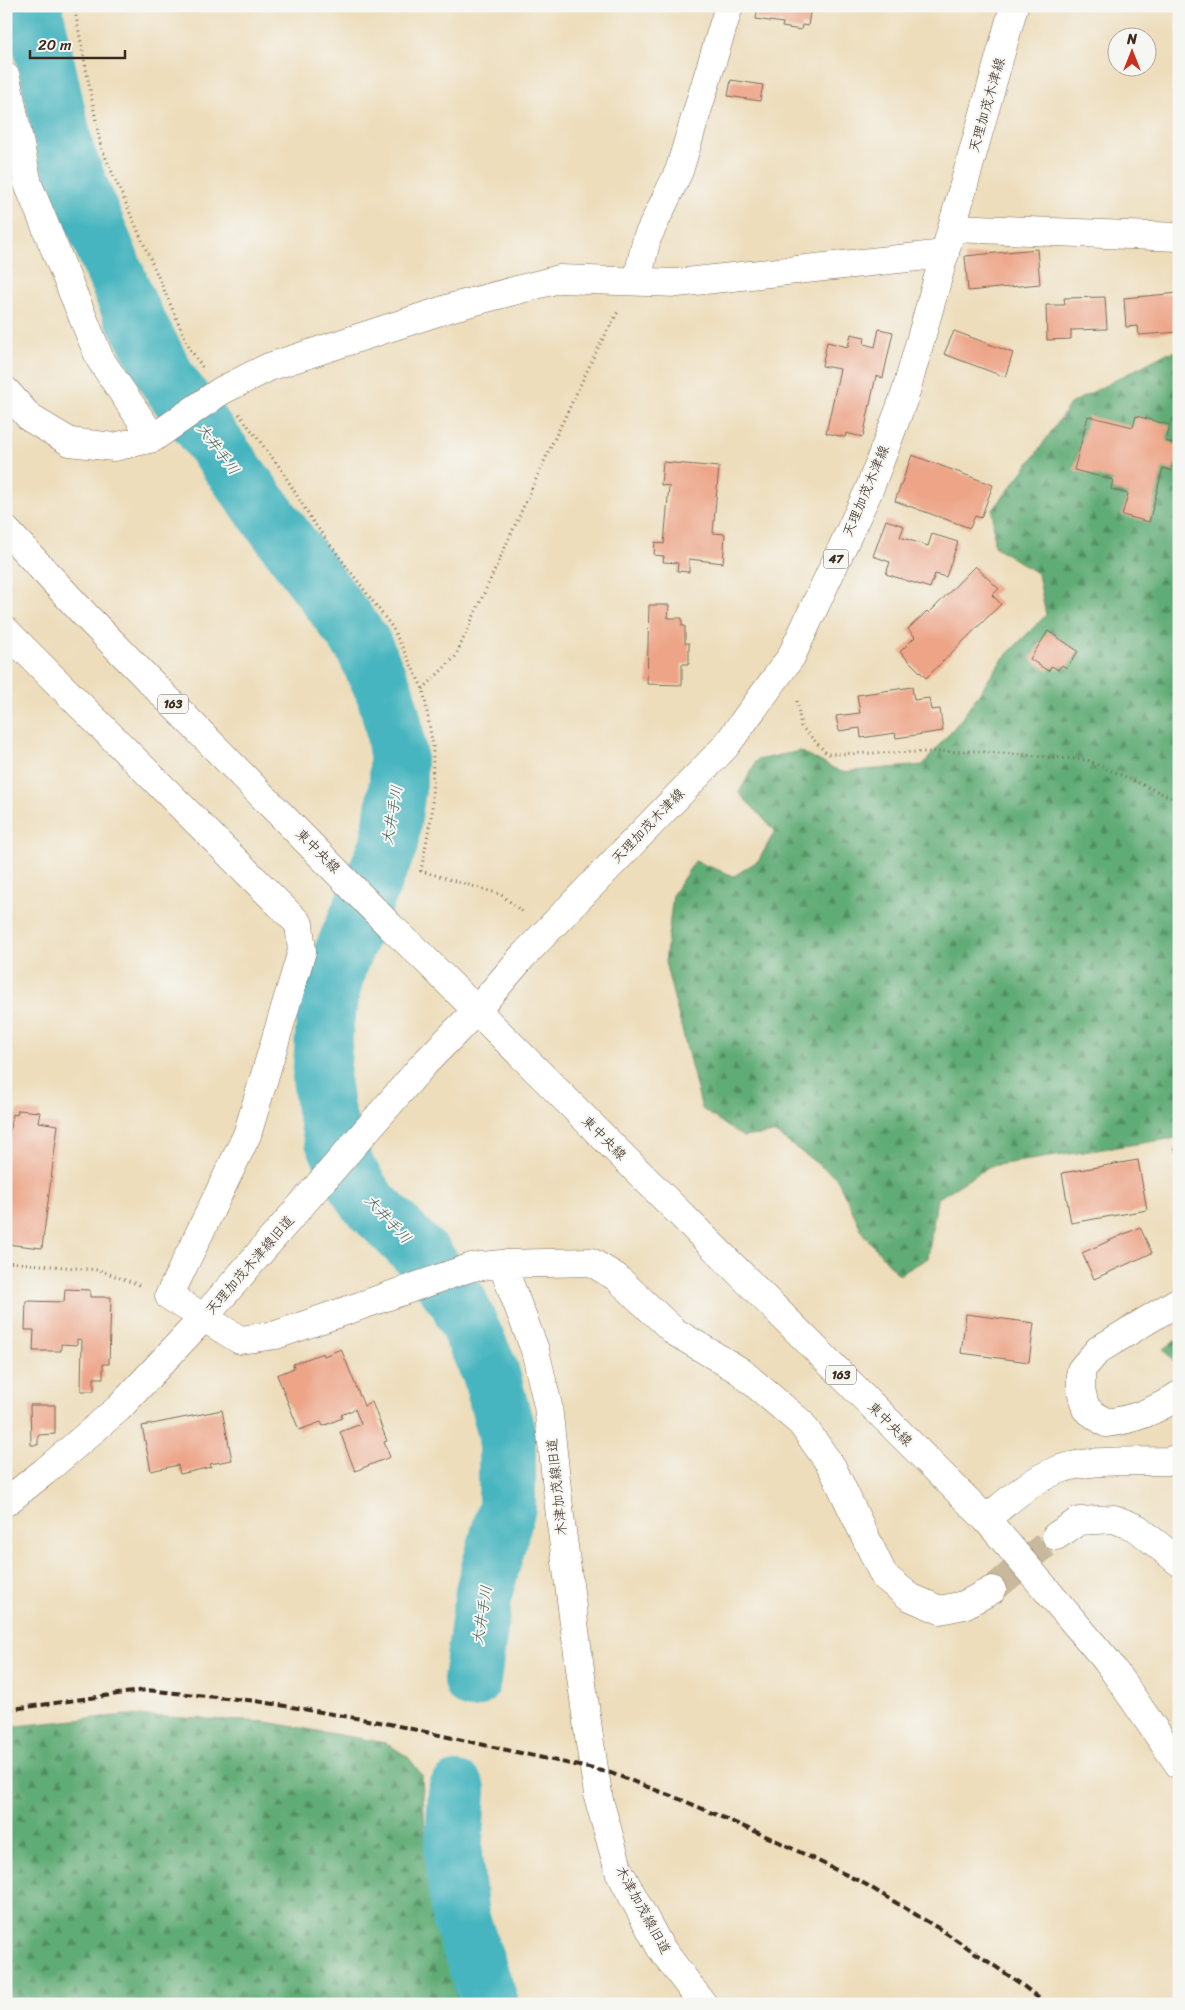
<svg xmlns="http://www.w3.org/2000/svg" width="1185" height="2010" font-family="Sriracha,'Klee One',sans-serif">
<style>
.forest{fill:url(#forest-firs);stroke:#4e6b4a}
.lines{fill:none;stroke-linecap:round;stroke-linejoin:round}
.river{stroke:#46b5bf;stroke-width:58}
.building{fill:#eda487}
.street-tunnel{stroke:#c9b99c;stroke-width:28;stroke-dasharray:28 14;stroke-linecap:butt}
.street-casing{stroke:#796955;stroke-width:29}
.secondary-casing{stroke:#796955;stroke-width:29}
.primary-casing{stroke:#796955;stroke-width:29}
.highway-casing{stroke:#796955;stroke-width:29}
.path{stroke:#796955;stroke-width:3;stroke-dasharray:1 4;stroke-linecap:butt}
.street{stroke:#fff;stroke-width:28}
.secondary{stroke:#fff;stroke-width:28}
.primary{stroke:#fff;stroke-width:28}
.highway{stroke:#fff;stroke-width:28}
.rail{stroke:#3b2a1e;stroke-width:4;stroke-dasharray:8 4;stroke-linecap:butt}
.labels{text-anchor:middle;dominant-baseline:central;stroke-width:4;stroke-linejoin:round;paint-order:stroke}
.shield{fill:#f6f6f2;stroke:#73675e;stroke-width:1}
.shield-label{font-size:12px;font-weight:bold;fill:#3b2a1e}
.street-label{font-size:14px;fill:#3b2a1e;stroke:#f6f6f2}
.water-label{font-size:15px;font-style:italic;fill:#3f5b56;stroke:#f6f6f2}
</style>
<defs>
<pattern id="forest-firs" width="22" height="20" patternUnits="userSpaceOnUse" patternTransform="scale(1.25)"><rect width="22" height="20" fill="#60ac76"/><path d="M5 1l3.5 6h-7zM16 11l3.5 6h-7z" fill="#508c60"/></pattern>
</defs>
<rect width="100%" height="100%" fill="#f6f6f2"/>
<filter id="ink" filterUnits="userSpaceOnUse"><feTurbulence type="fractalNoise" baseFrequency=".02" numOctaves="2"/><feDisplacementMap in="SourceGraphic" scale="10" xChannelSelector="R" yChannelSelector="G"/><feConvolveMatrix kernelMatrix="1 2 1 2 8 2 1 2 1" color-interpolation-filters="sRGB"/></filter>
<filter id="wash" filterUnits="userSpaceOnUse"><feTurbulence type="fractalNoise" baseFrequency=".0096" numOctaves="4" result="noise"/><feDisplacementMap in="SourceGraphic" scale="20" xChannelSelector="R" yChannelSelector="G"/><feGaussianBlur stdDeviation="1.12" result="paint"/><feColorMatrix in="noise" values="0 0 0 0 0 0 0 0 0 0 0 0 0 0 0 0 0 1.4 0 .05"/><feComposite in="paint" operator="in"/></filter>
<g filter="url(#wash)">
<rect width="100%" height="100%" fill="#edddbb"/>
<path class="forest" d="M1179 351V1134L1176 1138 990 1166 937 1199 928 1258 899 1275 864 1235 836 1177 775 1133 743 1137 702 1109 665 962 673 894 695 861 734 876 759 860 775 831 739 793 757 760 800 751 841 772 923 765 962 718 1004 657 1046 615 1038 574 994 546 993 510 1036 454 1070 404 1167 353Z
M1179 1338V1369L1164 1349Z
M126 1715 267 1722 386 1743 408 1757 422 1775 425 1834 436 1922 459 2004H6V1727Z"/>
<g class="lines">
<path class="river" d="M33 6 66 154 130 309 169 382 362 643 385 693 393 723 398 754V782L389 844 339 962 331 992 325 1021 321 1078 325 1109 333 1138 348 1172 368 1202 424 1257 458 1301 491 1374 507 1435V1507L484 1591 472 1680
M457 1791 453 1855 460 1916 490 2004"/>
</g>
<g id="blocks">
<path class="building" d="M758 6H811L808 26 802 25 801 30 782 27 783 23 756 19Z
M731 80 763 85 760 101 728 96Z
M1037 249 1040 284 968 291 965 256Z
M1179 293V332L1139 335 1138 326 1126 327 1124 298Z
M1105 297 1107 329 1071 330V339L1047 340 1046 305H1065L1064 298Z
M879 329 893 332 883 378 876 376 863 437 846 433 845 437 826 433 840 369 822 366 827 342 848 347 851 334 865 337 864 344 875 347Z
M954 331 1013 353 1005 377 944 354Z
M1088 416 1133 427 1136 416 1170 425 1166 441 1179 445V451L1173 471 1163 468 1149 522 1122 515 1128 494 1111 489 1113 480 1074 470Z
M912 455 993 485 981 518 975 516 970 528 895 501Z
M663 462 719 467 713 533 725 534 723 563 689 559V572L677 571 678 563 663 562 664 556 654 555 655 542 664 544 669 486 661 485Z
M886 520 904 526 900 537 928 546 932 534 958 542 946 577 935 574 930 588 886 574 890 562 873 556Z
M975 566 999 589 992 595 1001 604 926 678 900 652 915 637 908 629 927 611 929 613Z
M649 605H669L668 618H682V626H685V643H689V664H682V685L647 684Z
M1048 631 1078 651 1067 668 1062 665 1058 670 1052 666 1048 671 1030 659Z
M912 687 914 700 929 698 931 710 940 709 943 731 896 738 895 733 861 738 860 728 839 731 836 716 860 713 857 695Z
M18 1110 40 1112 38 1122 58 1125 42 1248 6 1244V1159L12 1114 17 1115Z
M1179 1146V1159L1174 1148Z
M1138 1160 1147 1210 1071 1223 1062 1173Z
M1140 1227 1152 1253 1094 1279 1082 1253Z
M65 1289 90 1290V1297H111L109 1364H103V1378H94V1391H81L82 1340 77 1339V1345L61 1344V1351H33L34 1330H25L26 1301 64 1302Z
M966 1314 1034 1323 1029 1362 961 1353Z
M341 1349 364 1406 372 1402 387 1441 384 1442 390 1457 355 1471 340 1432 361 1424 355 1409 341 1415 342 1418 323 1426 321 1422 299 1430 277 1375 294 1368 293 1364 323 1353 324 1356Z
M30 1405H55V1434L38 1435V1445H31Z
M222 1410 232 1460 210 1464 211 1467 180 1474 178 1465 151 1471 142 1426Z"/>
</g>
</g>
<g filter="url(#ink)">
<use href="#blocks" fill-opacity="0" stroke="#796955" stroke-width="1"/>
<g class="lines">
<path class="street-tunnel" d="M992 1590 1056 1536"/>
<defs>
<path id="street" d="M6 77 28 184 100 359 153 438
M952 228 1179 237
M637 280 647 238 679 171 729 6
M6 391 30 418 70 442 114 447 153 438 221 391 269 367 453 307 559 279 677 283 945 254
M6 631 299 924 302 951 247 1135 169 1296 240 1340 276 1335 472 1267 502 1264 591 1262 616 1277 675 1332 740 1371 801 1423 832 1467 884 1576 910 1597 940 1610 964 1605 992 1590
M502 1264 535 1350 548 1406 560 1516 589 1737 599 1800 619 1871 660 1947 703 2004
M1179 1301 1098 1350 1081 1370V1390L1086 1409 1106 1423C1133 1420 1156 1411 1179 1395
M986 1519C1007 1502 1029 1482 1055 1471 1087 1458 1135 1462 1169 1461L1179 1458
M1056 1536 1079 1521 1114 1519 1137 1528 1179 1562"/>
<path id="secondary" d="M6 1502 44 1472 119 1408 204 1317 424 1064 476 1011"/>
<path id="primary" d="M476 1011 523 956 725 747 791 657 869 490 905 395 1014 6"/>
<path id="highway" d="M6 530 88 618 391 927 423 957 986 1519 1107 1661 1179 1765"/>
</defs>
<use href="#street" class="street-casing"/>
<use href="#secondary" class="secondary-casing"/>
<use href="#primary" class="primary-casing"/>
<use href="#highway" class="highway-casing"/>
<path class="path" d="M74 6 101 147 190 349 203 368
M239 414 281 469 311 519 392 627 423 689 433 746 432 812 421 871 500 894 524 913
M423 689 455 657 552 444 599 346 619 310
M797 701 801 726 827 754 975 751 1087 760 1179 801
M6 1262 99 1270 142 1286"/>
<use href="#street" class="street"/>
<use href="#secondary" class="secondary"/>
<use href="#primary" class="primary"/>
<use href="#highway" class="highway"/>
<path class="rail" d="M6 1710 146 1690 256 1701 385 1723 611 1773 682 1800 777 1841 865 1884 943 1931 1021 1984 1046 2004"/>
</g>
</g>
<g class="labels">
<g class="shield">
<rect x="823.5" y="549.5" width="25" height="19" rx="4"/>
<rect x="158" y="694.5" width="30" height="19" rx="4"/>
<rect x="826" y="1365.5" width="30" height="19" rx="4"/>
</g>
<g class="shield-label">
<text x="836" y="559">47</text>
<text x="173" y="704">163</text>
<text x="841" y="1375">163</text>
</g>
<g class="street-label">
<text transform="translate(987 105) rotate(-74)">天理加茂木津線</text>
<text transform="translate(866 491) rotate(-67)">天理加茂木津線</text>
<text transform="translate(648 826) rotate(-46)">天理加茂木津線</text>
<text transform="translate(318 851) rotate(45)">東中央線</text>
<text transform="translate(604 1138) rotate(45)">東中央線</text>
<text transform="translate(250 1265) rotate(-49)">天理加茂木津線旧道</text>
<text transform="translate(890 1424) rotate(45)">東中央線</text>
<text transform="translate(557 1487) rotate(-96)">木津加茂線旧道</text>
<text transform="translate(643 1910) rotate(61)">木津加茂線旧道</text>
</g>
<g class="water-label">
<text transform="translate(218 449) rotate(53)">大井手川</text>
<text transform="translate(392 815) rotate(-80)">大井手川</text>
<text transform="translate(388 1219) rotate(47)">大井手川</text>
<text transform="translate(482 1615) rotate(-81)">大井手川</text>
</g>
</g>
<rect width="1185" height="2010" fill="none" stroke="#f6f6f2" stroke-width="25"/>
<g transform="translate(1132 52)"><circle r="24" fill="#f6f6f2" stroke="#aba49d"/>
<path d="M0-4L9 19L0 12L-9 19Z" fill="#c8321e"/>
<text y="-8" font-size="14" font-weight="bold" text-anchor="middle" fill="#3b2a1e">N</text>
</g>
<path d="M30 50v8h95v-8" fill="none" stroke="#3b2a1e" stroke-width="2.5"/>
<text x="38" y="50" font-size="15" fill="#3b2a1e" stroke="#f6f6f2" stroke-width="4" paint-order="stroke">20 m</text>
</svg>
